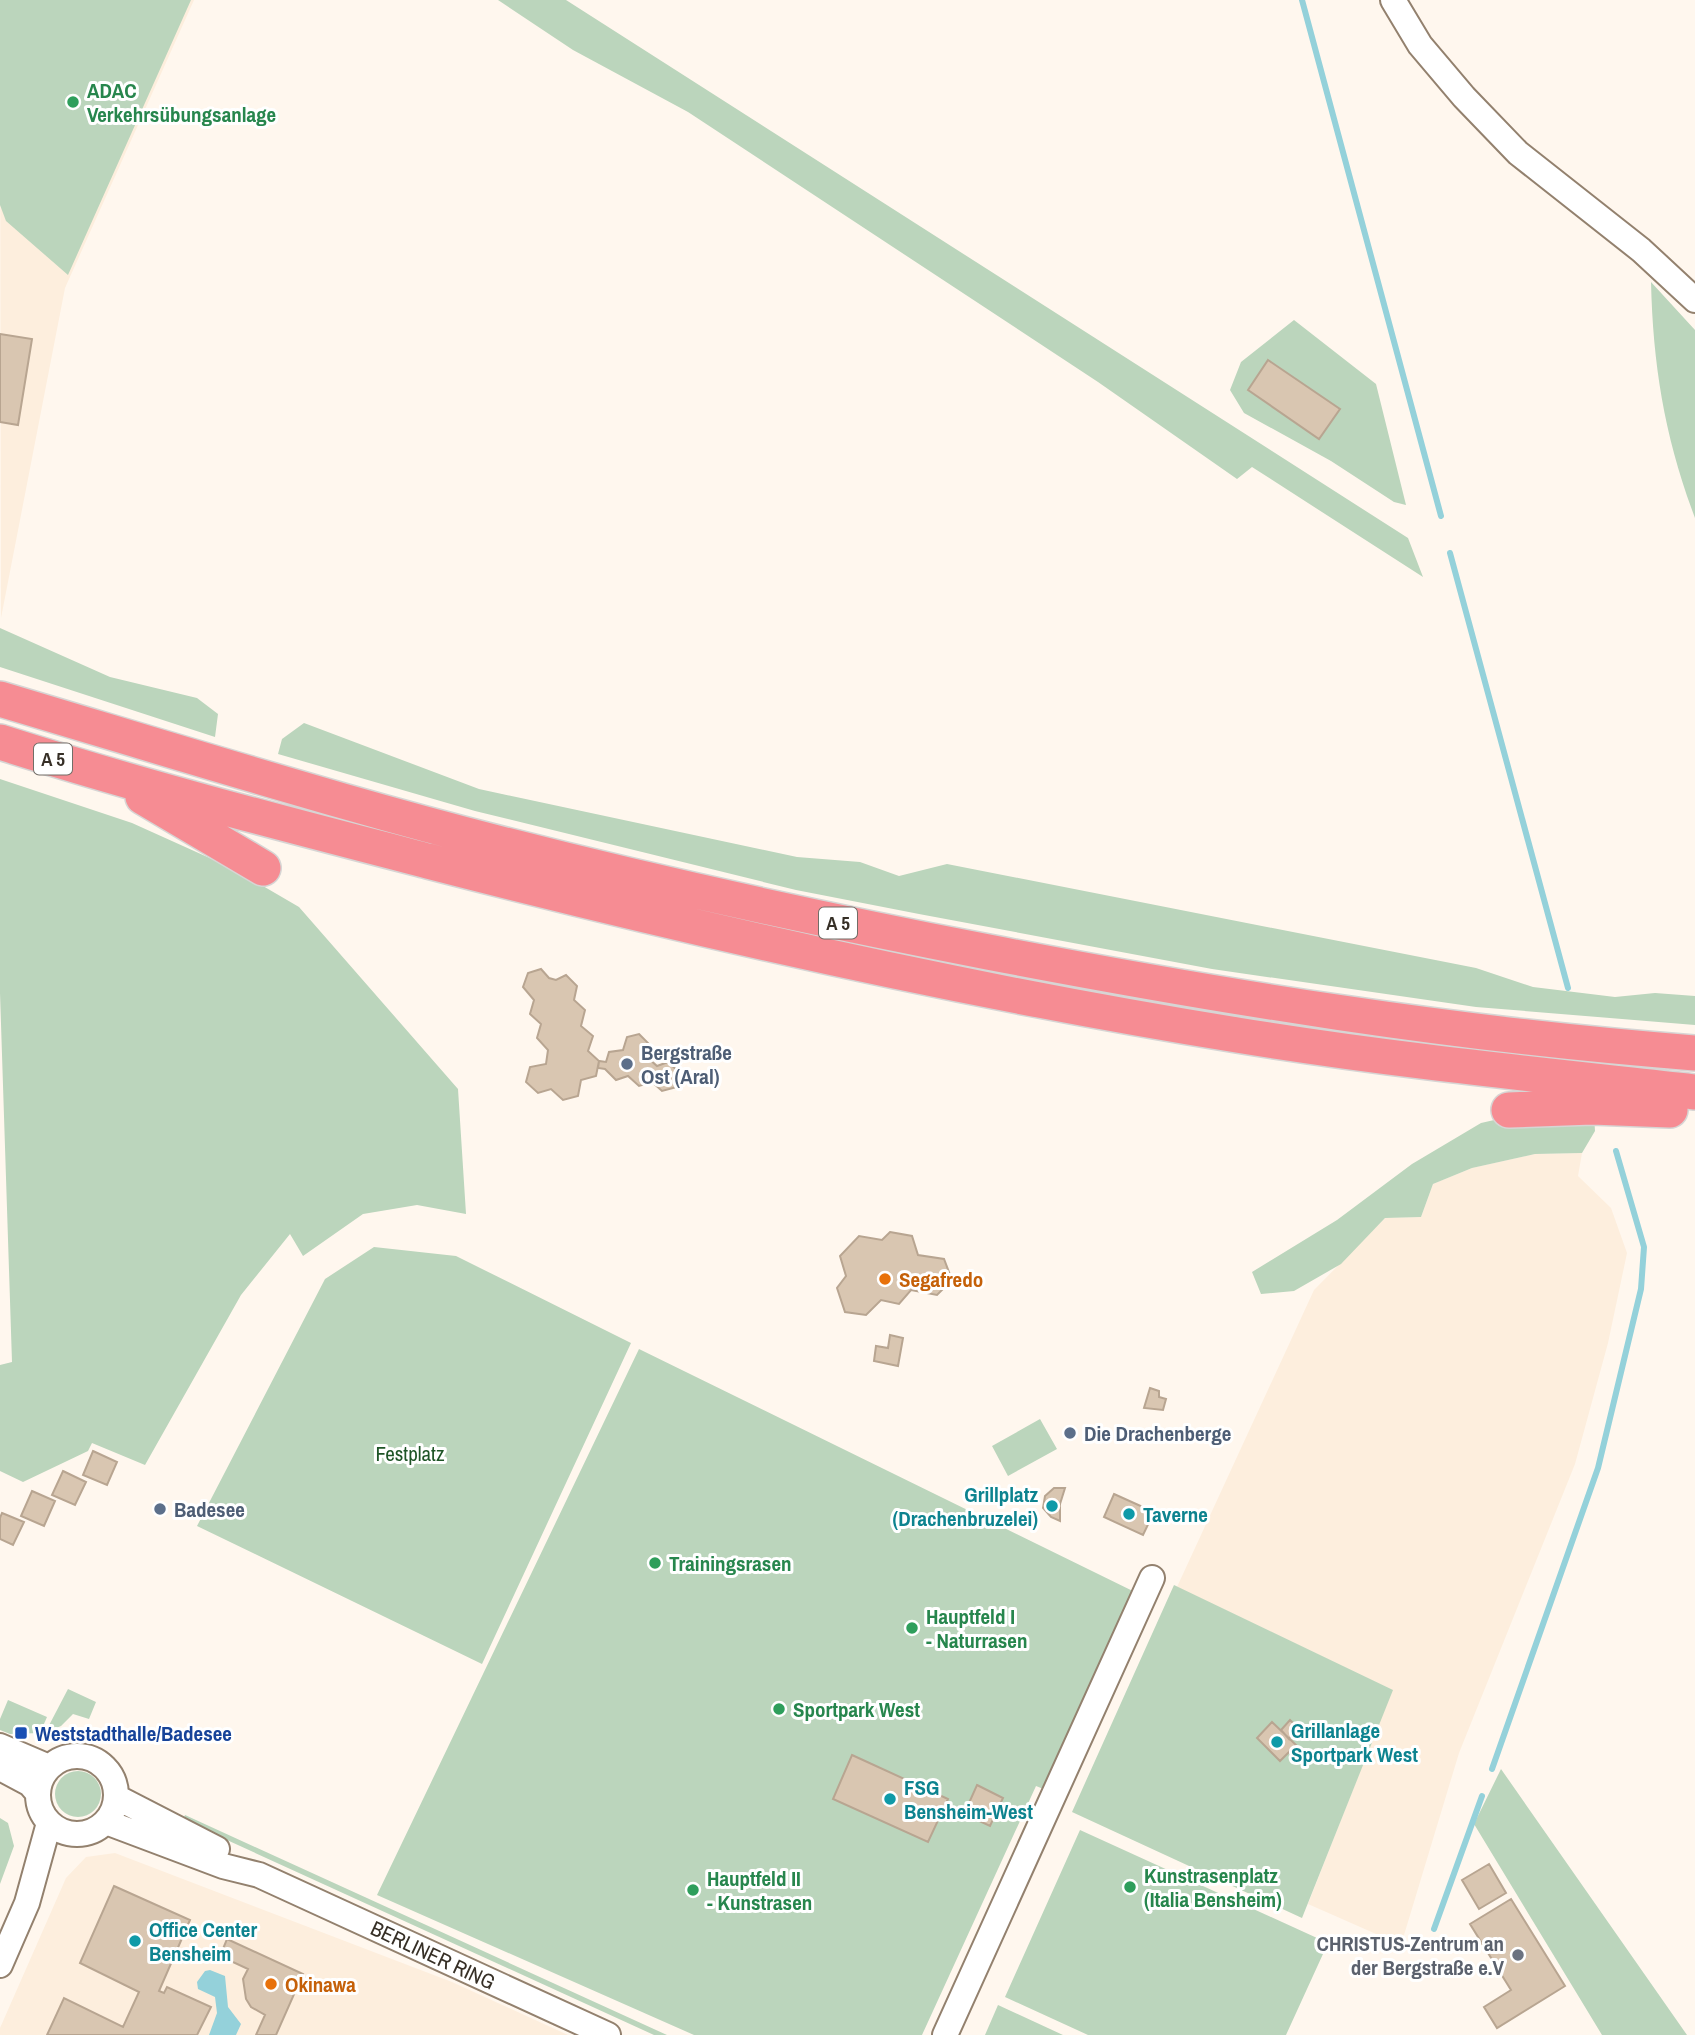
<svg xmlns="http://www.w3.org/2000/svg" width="1695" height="2035" font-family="'Archivo Narrow',sans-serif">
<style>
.built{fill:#fdeedd}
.green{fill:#bbd5bc}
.water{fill:#94d1da}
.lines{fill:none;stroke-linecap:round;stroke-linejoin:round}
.stream{stroke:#94d1da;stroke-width:6}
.building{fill:#d9c6b1;stroke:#b8a591;stroke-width:2}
.minor-casing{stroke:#93816e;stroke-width:28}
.highway-casing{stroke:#d7d5d4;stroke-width:38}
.minor{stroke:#fff;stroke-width:24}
.highway{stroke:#f68c93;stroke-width:35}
.leisure-dot{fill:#2e9e5b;stroke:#fff;stroke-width:2.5}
.service-dot{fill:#5c6f8a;stroke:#fff;stroke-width:2.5}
.food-dot{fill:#e8710a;stroke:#fff;stroke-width:2.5}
.culture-dot{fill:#0f9aa8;stroke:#fff;stroke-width:2.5}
.transit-dot{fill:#1a4fb4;stroke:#fff;stroke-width:2.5}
.worship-dot{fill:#6b7280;stroke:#fff;stroke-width:2.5}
.labels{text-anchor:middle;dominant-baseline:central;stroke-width:6;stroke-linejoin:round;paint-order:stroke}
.shield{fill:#fff;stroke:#726d67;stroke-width:2}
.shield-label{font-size:19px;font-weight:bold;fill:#362f26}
.leisure-label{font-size:21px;font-weight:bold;fill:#27864d;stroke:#fff;text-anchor:start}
.service-label{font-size:21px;font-weight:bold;fill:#4e5e75;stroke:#fff;text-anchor:start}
.food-label{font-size:21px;font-weight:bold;fill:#c56008;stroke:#fff;text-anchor:start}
.park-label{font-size:21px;fill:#1e5426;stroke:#fff}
.culture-label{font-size:21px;font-weight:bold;fill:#0d838f;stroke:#fff;text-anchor:start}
.transit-label{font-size:21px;font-weight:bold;fill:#164399;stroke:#fff;text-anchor:start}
.worship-label{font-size:21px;font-weight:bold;fill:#5b616d;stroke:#fff;text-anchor:end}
.street-label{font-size:21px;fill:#362f26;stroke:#fff}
</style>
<rect width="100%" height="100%" fill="#fff7ee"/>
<path class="built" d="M0 0H194L65 288 1 618Z
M1582 1153 1578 1176 1611 1208 1627 1253 1608 1343 1575 1464 1459 1753 1401 1945 1308 1904 1392 1690 1177 1587 1314 1290 1385 1218 1421 1217 1433 1184 1472 1168 1535 1154Z
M115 1853 452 1982 568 2035H0V2028L66 1878 86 1857Z"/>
<path class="green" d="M0 0H191L68 275 6 221 0 205Z
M498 0H566L1408 538 1423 577 1252 467 1237 479 1098 382 688 112 573 50Z
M1651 282 1695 330V518C1665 438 1653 367 1651 282Z
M1294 320 1376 384 1406 505 1394 502 1331 461 1244 413 1230 390 1241 362Z
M0 628 110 677 197 698 218 714 215 737 0 667Z
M304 723 479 789 797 857 860 862 899 876 947 864 1476 968 1533 987 1615 997 1655 993 1695 996V1025L1476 1007 1212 969 919 914 796 890 475 811 278 754 282 739Z
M0 779 132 823 234 869 299 907 458 1089 466 1214 417 1205 363 1214 303 1256 290 1234 241 1295 145 1465 92 1443 88 1451 23 1482 0 1471V1365L12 1362 0 993Z
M1538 1110 1594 1116 1595 1131 1582 1153 1535 1154 1472 1168 1433 1184 1421 1217 1385 1218 1341 1264 1294 1291 1261 1294 1252 1272 1337 1220 1412 1164 1481 1123Z
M374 1247 456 1256 631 1343 482 1664 197 1526 325 1279Z
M639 1349 1145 1597 1051 1792 1036 1786 922 2035H694L377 1895Z
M1040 1419 1057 1449 1008 1476 992 1446Z
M1174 1585 1393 1690 1302 1918 1072 1812Z
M68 1689 96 1702 89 1719 73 1714 61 1726 45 1733Z
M8 1700 47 1717 40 1733 10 1734 0 1730V1719Z
M1501 1769 1687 2035H1602L1474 1824Z
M55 1794a23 23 0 1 1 46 0a23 23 0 1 1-46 0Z
M185 1815 667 2035H654L183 1820Z
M0 1818 8 1823 14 1846 0 1884Z
M1080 1830 1328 1943 1286 2035H1088L1005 1997Z
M998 2005 1063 2035H985Z"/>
<path class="water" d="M210 1970 225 1976 228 2007 241 2024 236 2035H209L217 2013 215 1997 198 1989 197 1982 205 1971Z"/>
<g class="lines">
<path class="stream" d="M1302 0 1441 516
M1450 553 1568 988
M1492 1769 1598 1468 1641 1289 1644 1247 1616 1151
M1434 1929 1482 1796"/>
</g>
<path class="building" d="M0 334 32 339 18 425 0 422Z
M1268 360 1340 409 1319 439 1248 390Z
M541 969 549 978 556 980 566 975 577 986 574 1000 585 1010 581 1026 593 1036 588 1051 599 1061 596 1076 581 1080 578 1096 563 1100 551 1089 538 1093 526 1082 530 1067 546 1064 548 1050 537 1038 541 1024 530 1014 534 1000 523 987 528 973Z
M639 1034 649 1044 647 1057 657 1066 668 1062 679 1072 677 1087 662 1091 652 1082 639 1086 628 1076 616 1080 605 1069 598 1068 599 1061 606 1062 609 1052 623 1050 627 1037Z
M890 1232 912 1236 918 1255 944 1259 952 1280 937 1295 911 1290 899 1304 881 1300 866 1315 845 1312 837 1288 846 1276 840 1256 859 1236 882 1240Z
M890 1335 903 1338 898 1366 874 1361 876 1346 888 1348Z
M1150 1388 1159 1391V1397L1166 1399 1163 1410 1144 1408Z
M93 1451 117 1462 107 1485 83 1475Z
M63 1471 86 1482 75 1505 52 1495Z
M1054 1488H1065L1060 1504V1521L1051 1517 1043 1508 1045 1496Z
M32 1491 55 1501 44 1526 21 1516Z
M1114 1494 1154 1512 1143 1535 1104 1517Z
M2 1513 24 1522 13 1545 0 1539V1518Z
M1290 1720 1299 1729 1289 1739 1281 1730Z
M1272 1722 1296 1745 1280 1761 1257 1738Z
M852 1755 948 1799 928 1842 833 1799Z
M977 1785 1003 1798 990 1826 964 1814Z
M1489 1864 1506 1893 1479 1909 1462 1880Z
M114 1886 190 1920 159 1991 164 1993 167 1987 211 2007 197 2035H47L64 1998 123 2027 139 1992 80 1963Z
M1511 1899 1565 1986 1497 2028 1484 2007 1511 1990 1470 1924Z
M227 1939 303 1974 276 2035H256L265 2015 251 2007 246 1999 243 1979 248 1969 220 1956Z"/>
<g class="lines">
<defs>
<path id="minor" d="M1393 0 1420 45 1464 97 1518 153 1641 250 1695 300
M0 1746 49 1767
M38 1795a39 39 0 1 1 78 0a39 39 0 1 1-78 0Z
M0 1768 30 1784 37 1792
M116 1797 217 1849
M106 1822 223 1866 259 1875 608 2035
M0 1965 27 1903 49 1823
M945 2035 1152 1578"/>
<path id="highway" d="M0 699C114 733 228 768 343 801 555 862 771 910 988 952 1222 997 1457 1035 1695 1053
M0 742C141 787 285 824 428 861 695 930 964 991 1237 1035 1389 1060 1542 1075 1695 1092
M143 797 263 868
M1509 1110 1592 1107 1670 1110"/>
</defs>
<use href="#minor" class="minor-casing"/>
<use href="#highway" class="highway-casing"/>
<use href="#minor" class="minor"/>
<use href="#highway" class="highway"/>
</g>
<g class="leisure-dot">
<circle cx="73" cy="102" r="7"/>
<circle cx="655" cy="1563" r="7"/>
<circle cx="912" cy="1628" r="7"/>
<circle cx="779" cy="1709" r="7"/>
<circle cx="1130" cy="1887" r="7"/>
<circle cx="693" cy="1890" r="7"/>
</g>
<g class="service-dot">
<circle cx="627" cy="1064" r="7"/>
<circle cx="1070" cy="1433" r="7"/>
<circle cx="160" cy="1509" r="7"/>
</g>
<g class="food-dot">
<circle cx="885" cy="1279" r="7"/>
<circle cx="271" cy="1984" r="7"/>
</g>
<g class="culture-dot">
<circle cx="1052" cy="1506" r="7"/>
<circle cx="1129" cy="1514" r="7"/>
<circle cx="1277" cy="1742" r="7"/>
<circle cx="890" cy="1799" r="7"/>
<circle cx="135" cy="1941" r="7"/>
</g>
<rect class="transit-dot" x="14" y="1726" width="14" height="14" rx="3.5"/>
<circle class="worship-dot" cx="1518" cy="1955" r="7"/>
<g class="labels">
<g class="shield">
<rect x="34" y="743.5" width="38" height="31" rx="5"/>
<rect x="819" y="907.5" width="38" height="31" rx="5"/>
</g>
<g class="shield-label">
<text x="53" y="759">A 5</text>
<text x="838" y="923">A 5</text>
</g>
<g class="leisure-label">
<text x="87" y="90">ADAC<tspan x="87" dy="24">Verkehrsübungsanlage</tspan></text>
<text x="669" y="1563">Trainingsrasen</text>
<text x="926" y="1616">Hauptfeld I<tspan x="926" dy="24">- Naturrasen</tspan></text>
<text x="793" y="1709">Sportpark West</text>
<text x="1144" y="1875">Kunstrasenplatz<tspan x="1144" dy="24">(Italia Bensheim)</tspan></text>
<text x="707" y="1878">Hauptfeld II<tspan x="707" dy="24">- Kunstrasen</tspan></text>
</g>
<g class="service-label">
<text x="641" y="1052">Bergstraße<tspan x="641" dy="24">Ost (Aral)</tspan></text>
<text x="1084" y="1433">Die Drachenberge</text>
<text x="174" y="1509">Badesee</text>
</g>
<g class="food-label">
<text x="899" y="1279">Segafredo</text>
<text x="285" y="1984">Okinawa</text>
</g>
<g class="park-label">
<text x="410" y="1453">Festplatz</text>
</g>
<g class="culture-label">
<text x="1038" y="1494" text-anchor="end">Grillplatz<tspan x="1038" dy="24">(Drachenbruzelei)</tspan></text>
<text x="1143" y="1514">Taverne</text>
<text x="1291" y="1730">Grillanlage<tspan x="1291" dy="24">Sportpark West</tspan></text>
<text x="904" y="1787">FSG<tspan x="904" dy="24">Bensheim-West</tspan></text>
<text x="149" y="1929">Office Center<tspan x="149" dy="24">Bensheim</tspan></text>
</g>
<g class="transit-label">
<text x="35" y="1733">Weststadthalle/Badesee</text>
</g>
<g class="worship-label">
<text x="1504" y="1943">CHRISTUS-Zentrum an<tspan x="1504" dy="24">der Bergstraße e.V</tspan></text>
</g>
<g class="street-label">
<text transform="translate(433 1955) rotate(25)">BERLINER RING</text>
</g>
</g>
</svg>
